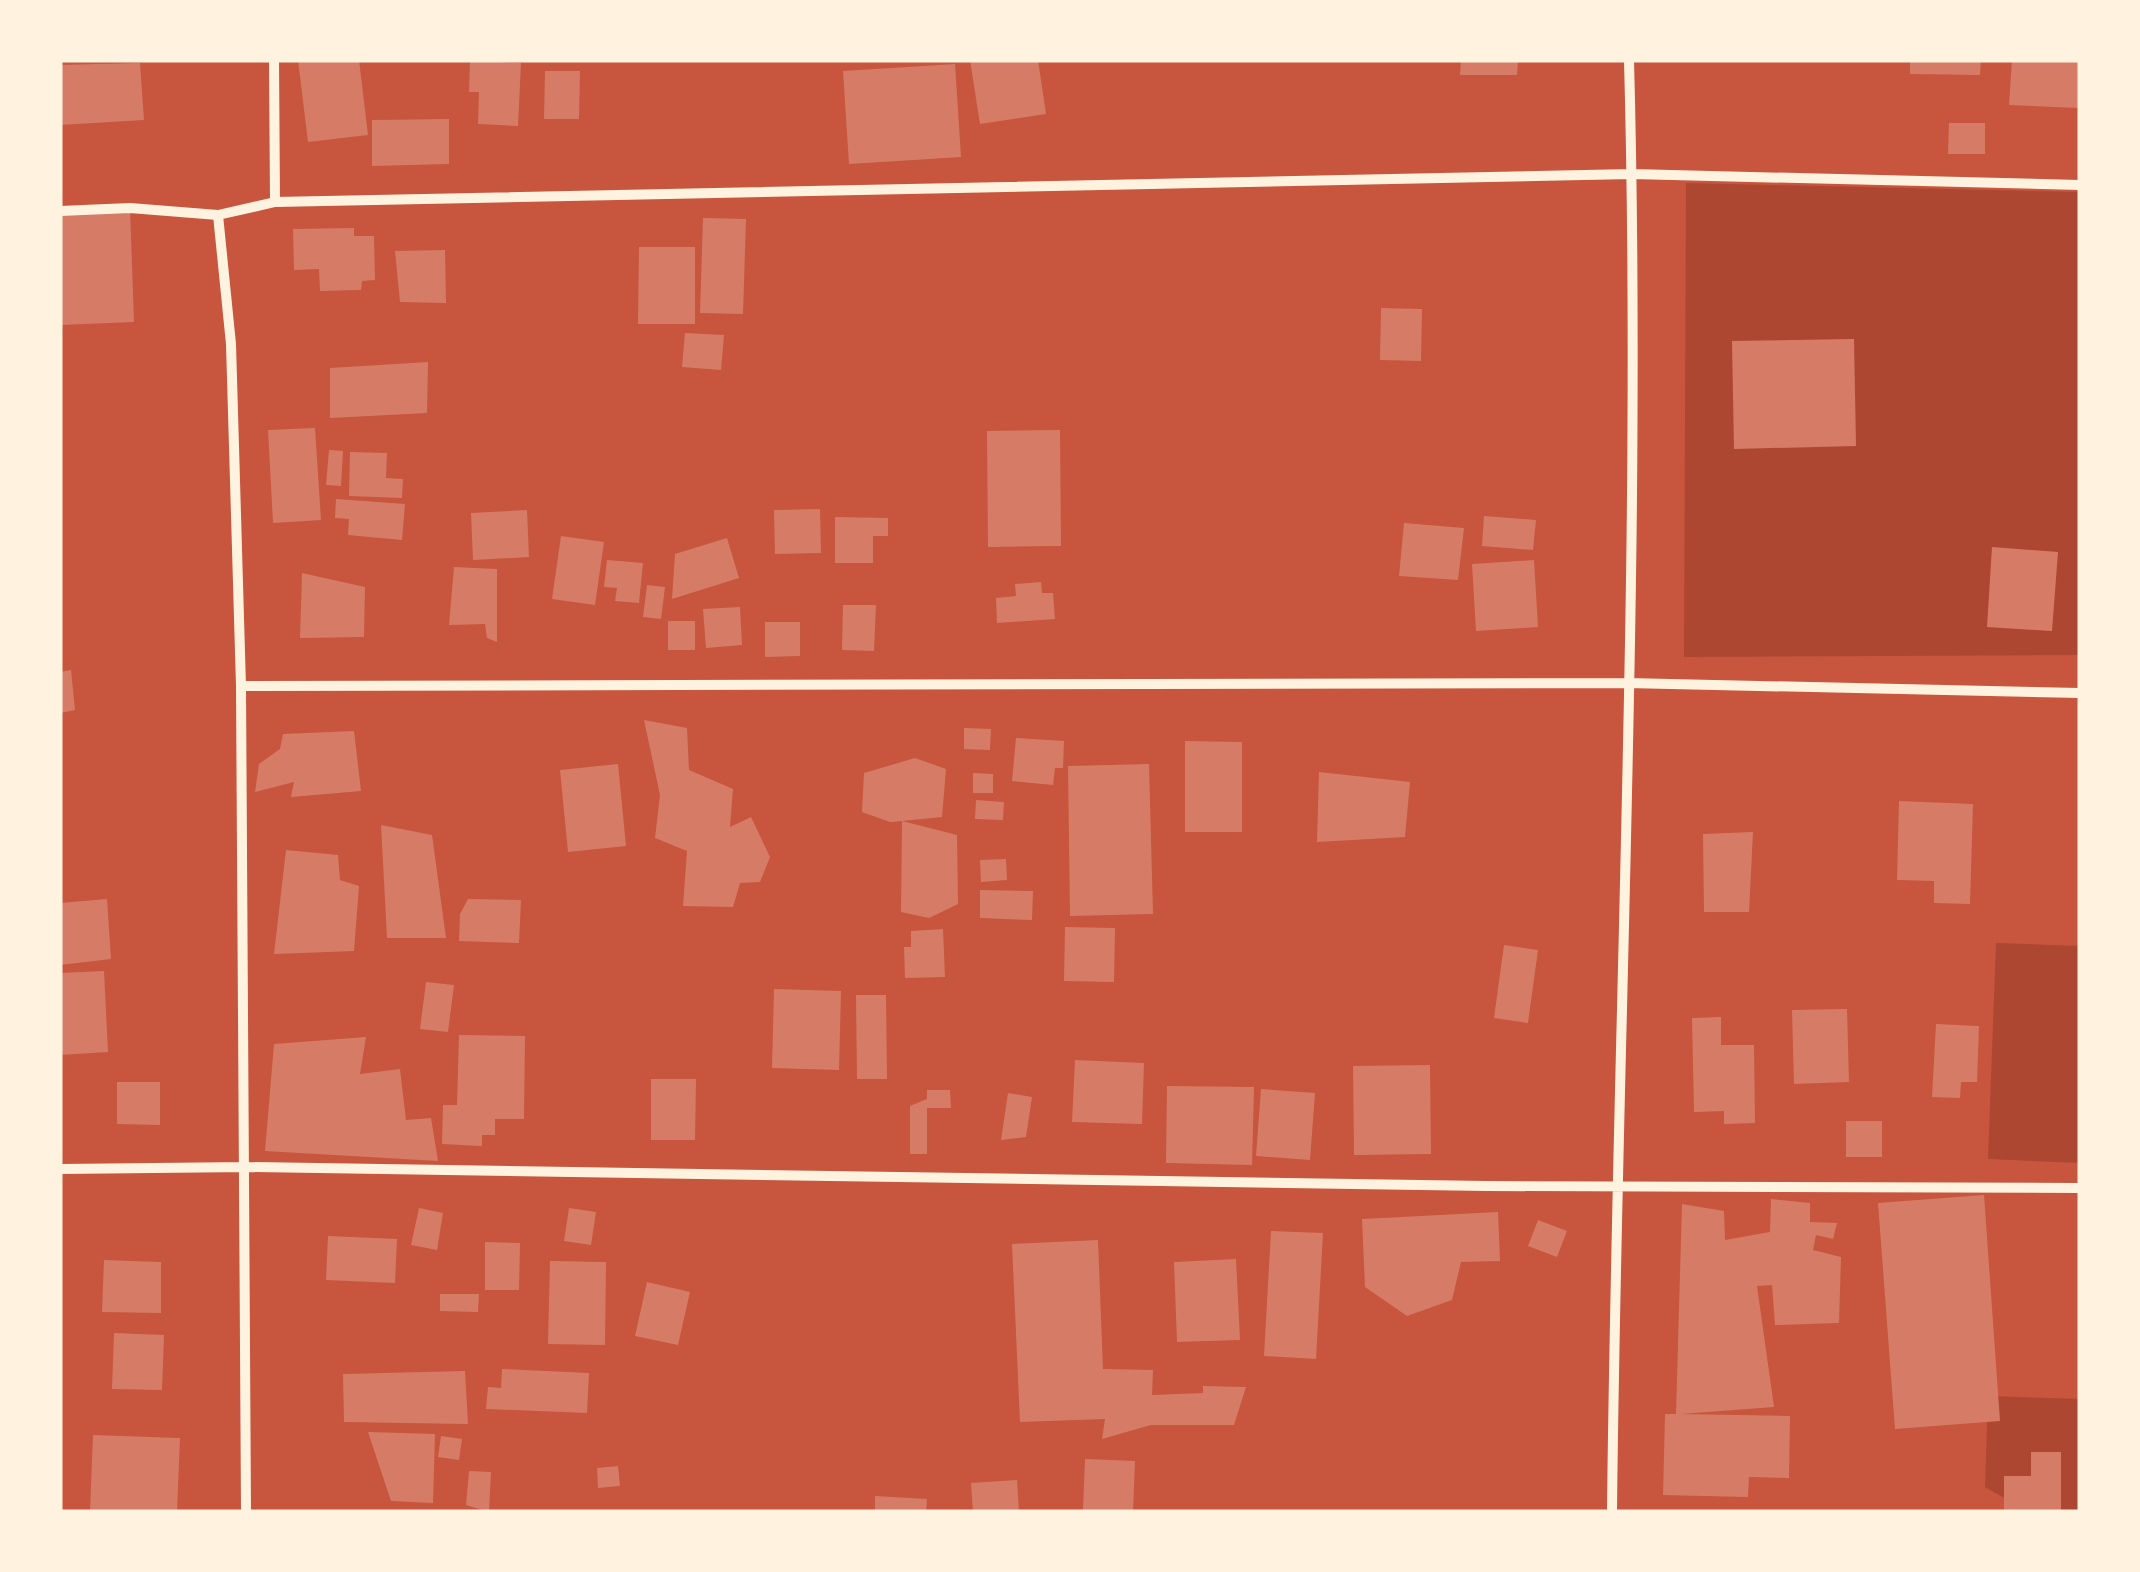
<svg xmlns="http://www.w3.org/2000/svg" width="2140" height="1572" font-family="'Alegreya Sans',sans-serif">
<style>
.green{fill:#ae4732}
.building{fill:#d67c66}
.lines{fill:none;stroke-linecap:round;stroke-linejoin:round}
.minor{stroke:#fff3e0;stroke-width:10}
</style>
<rect width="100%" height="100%" fill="#c8553d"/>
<path class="green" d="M1686 183 2080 192V655L1684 657Z
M1996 943 2080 946V1163L1988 1159Z
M1988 1396 2080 1399V1512H2029L1985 1487Z"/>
<path class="building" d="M298 60H359L368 135 308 142Z
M970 60H1038L1046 114 980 124Z
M1461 60H1518L1517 75H1460Z
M1910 60H1981L1980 75 1910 74Z
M2012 60H2080L2078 108 2009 105Z
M470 61 521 63 518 126 478 124 479 92H469Z
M140 63 144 120 60 125V65Z
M955 64 961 157 849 164 843 71Z
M545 71H580L579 119H544Z
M449 119V164L372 166V120Z
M1949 123H1985V154H1948Z
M130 208 134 322 60 325V211Z
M703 218 746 219 743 314 700 313Z
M354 228V236H374L375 280 362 281 361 290 320 291 319 269 294 270 293 229Z
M639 247H695V324H638Z
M445 250 446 303 400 302 395 251Z
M1381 308 1422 309 1421 361 1380 360Z
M685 333 724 335 721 370 682 367Z
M1854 339 1856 446 1734 449 1732 341Z
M428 362 427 413 330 418V368Z
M315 428 321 520 273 523 268 430Z
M1060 430 1061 546 988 547 987 431Z
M329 450 343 451 341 486 326 485Z
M350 452 387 453 386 478 403 479 402 498 349 496Z
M336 499 405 504 402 540 348 535 349 519 335 518Z
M820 509 821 553 775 554 774 510Z
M527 510 529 557 473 560 471 513Z
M1484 516 1536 520 1533 550 1482 546Z
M835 517 888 518V536H873V563H835Z
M1404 523 1464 528 1458 580 1399 576Z
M561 536 604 542 595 605 552 599Z
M727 538 739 578 672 599 675 554Z
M1992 547 2058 552 2052 631 1987 627Z
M607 560 643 563 639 603 615 601 617 588 604 587Z
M1534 560 1538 627 1476 631 1472 564Z
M454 567 497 569V642L487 638 485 624 449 625Z
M302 573 365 587 364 637 300 638Z
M1041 582 1042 593H1053L1055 619 997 623 996 598 1016 596 1015 584Z
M647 585 665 587 661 619 643 617Z
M843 605H876L874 651 842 650Z
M740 607 742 645 706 648 703 609Z
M668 621H695V650H668Z
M765 622H800V656L765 657Z
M71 670 75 710 60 713V672Z
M644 720 687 728 689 770 733 789 730 827 751 817 770 857 760 882 740 883 733 907 683 906 687 851 655 838 660 795Z
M964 728 991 729 990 750 964 749Z
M354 731 361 791 291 797 294 782 255 792 259 764 280 749 283 734Z
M1016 738 1064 741 1063 768H1055L1053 785 1012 781Z
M1185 741 1242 742V832H1185Z
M915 758 946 769 942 817 902 821 957 835 958 904 929 918 901 912 902 821 890 822 862 812 864 773Z
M618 764 626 846 568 852 560 770Z
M1149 764 1153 914 1070 916 1068 766Z
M1319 772 1410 782 1405 837 1317 842Z
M973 773 993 774V793H973Z
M976 800 1004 802 1003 820 975 819Z
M1899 801 1973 804 1970 904 1934 903V881L1897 880Z
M381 825 432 835 446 938H387Z
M1753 832 1749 912H1704L1703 834Z
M286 850 338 855 340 880 359 886 354 951 274 954Z
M1006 859 1007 880 981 882 980 860Z
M980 890 1033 891 1032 920 980 918Z
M107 899 111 959 60 965V903Z
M468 899 521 900 519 943 459 941 460 914Z
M1065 927 1115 928 1114 982 1064 981Z
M943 929 945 977 905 978 904 947H911V931Z
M1504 945 1538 950 1528 1023 1494 1018Z
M104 971 108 1052 60 1055V973Z
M426 982 454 985 448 1032 420 1029Z
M774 989 841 991 839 1070 772 1068Z
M856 995H886L887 1079H857Z
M1847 1009 1849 1082 1794 1084 1792 1010Z
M1721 1017V1045H1754L1755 1123 1724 1124V1111L1694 1112 1692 1018Z
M1936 1024 1979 1026 1977 1082H1961L1960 1098 1932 1097Z
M459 1035 525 1036 524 1119H495V1135H482V1146L442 1144 443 1105H457Z
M366 1037 360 1074 400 1069 406 1120 431 1118 438 1161 265 1151 274 1044Z
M1075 1060 1144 1063 1142 1124 1072 1122Z
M1430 1065 1431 1154 1354 1155 1353 1066Z
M651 1079H696L695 1140H651Z
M117 1082H160V1125L117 1124Z
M1167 1086 1254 1087 1252 1165 1166 1163Z
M1261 1089 1315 1093 1310 1160 1256 1156Z
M927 1090H950L951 1108H927V1154H910V1106L927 1099Z
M1008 1093 1032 1097 1026 1137 1001 1140Z
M1846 1121H1882V1157H1846Z
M1984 1195 2000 1421 1895 1429 1878 1203Z
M1771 1199 1810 1203V1222L1837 1223 1833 1239 1816 1235 1813 1250 1841 1257 1839 1323 1775 1325 1772 1285 1757 1286 1774 1407 1681 1414 1790 1416 1789 1478 1749 1477 1748 1497 1663 1495 1665 1414H1676L1682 1204 1724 1211 1725 1240 1770 1232Z
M419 1208 443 1213 437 1250 411 1245Z
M569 1208 596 1212 591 1245 564 1241Z
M1498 1212 1500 1261 1461 1262 1452 1300 1407 1316 1365 1287 1362 1219Z
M1538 1220 1567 1231 1557 1257 1528 1246Z
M1271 1231 1323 1233 1316 1359 1264 1356Z
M328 1236 397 1239 395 1283 326 1280Z
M1098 1240 1103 1369 1153 1370 1152 1395 1203 1393V1386L1246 1387 1234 1425H1151L1102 1439 1105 1419 1020 1422 1012 1244Z
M485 1242 520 1243 519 1290H485Z
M1236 1259 1240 1340 1177 1342 1174 1262Z
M104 1260 161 1262V1313L102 1312Z
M550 1261 606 1262 605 1345 548 1344Z
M647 1282 690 1292 678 1345 635 1336Z
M440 1294H479L478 1312 440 1311Z
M114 1333 164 1335 162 1390 112 1389Z
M502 1369 589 1373 587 1413 486 1409 488 1387 501 1388Z
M465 1371 468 1424 344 1422 343 1374Z
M368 1432 435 1434 433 1503 391 1501Z
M93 1435 180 1438 177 1512H90Z
M441 1436 462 1439 459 1460 438 1457Z
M2031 1452H2061V1512H2004V1476H2031Z
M1085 1459 1135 1461 1133 1512 1083 1510Z
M618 1466 620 1486 598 1488 597 1468Z
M469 1471 491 1472 489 1512 466 1505Z
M1017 1480 1019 1512H973L971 1483Z
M875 1496 927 1499 926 1512H875Z"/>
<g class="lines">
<path class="minor" d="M275 202 1632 174 2080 185
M60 211 130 208 218 215
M241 686 1627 683 2080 693
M60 1169 247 1167 1487 1186 2080 1188
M246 1512 241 686 231 344 218 215 275 202 274 60
M1612 1512C1617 1029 1642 543 1629 60"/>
</g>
<rect width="2140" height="1572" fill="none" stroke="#fff3e0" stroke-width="125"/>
</svg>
